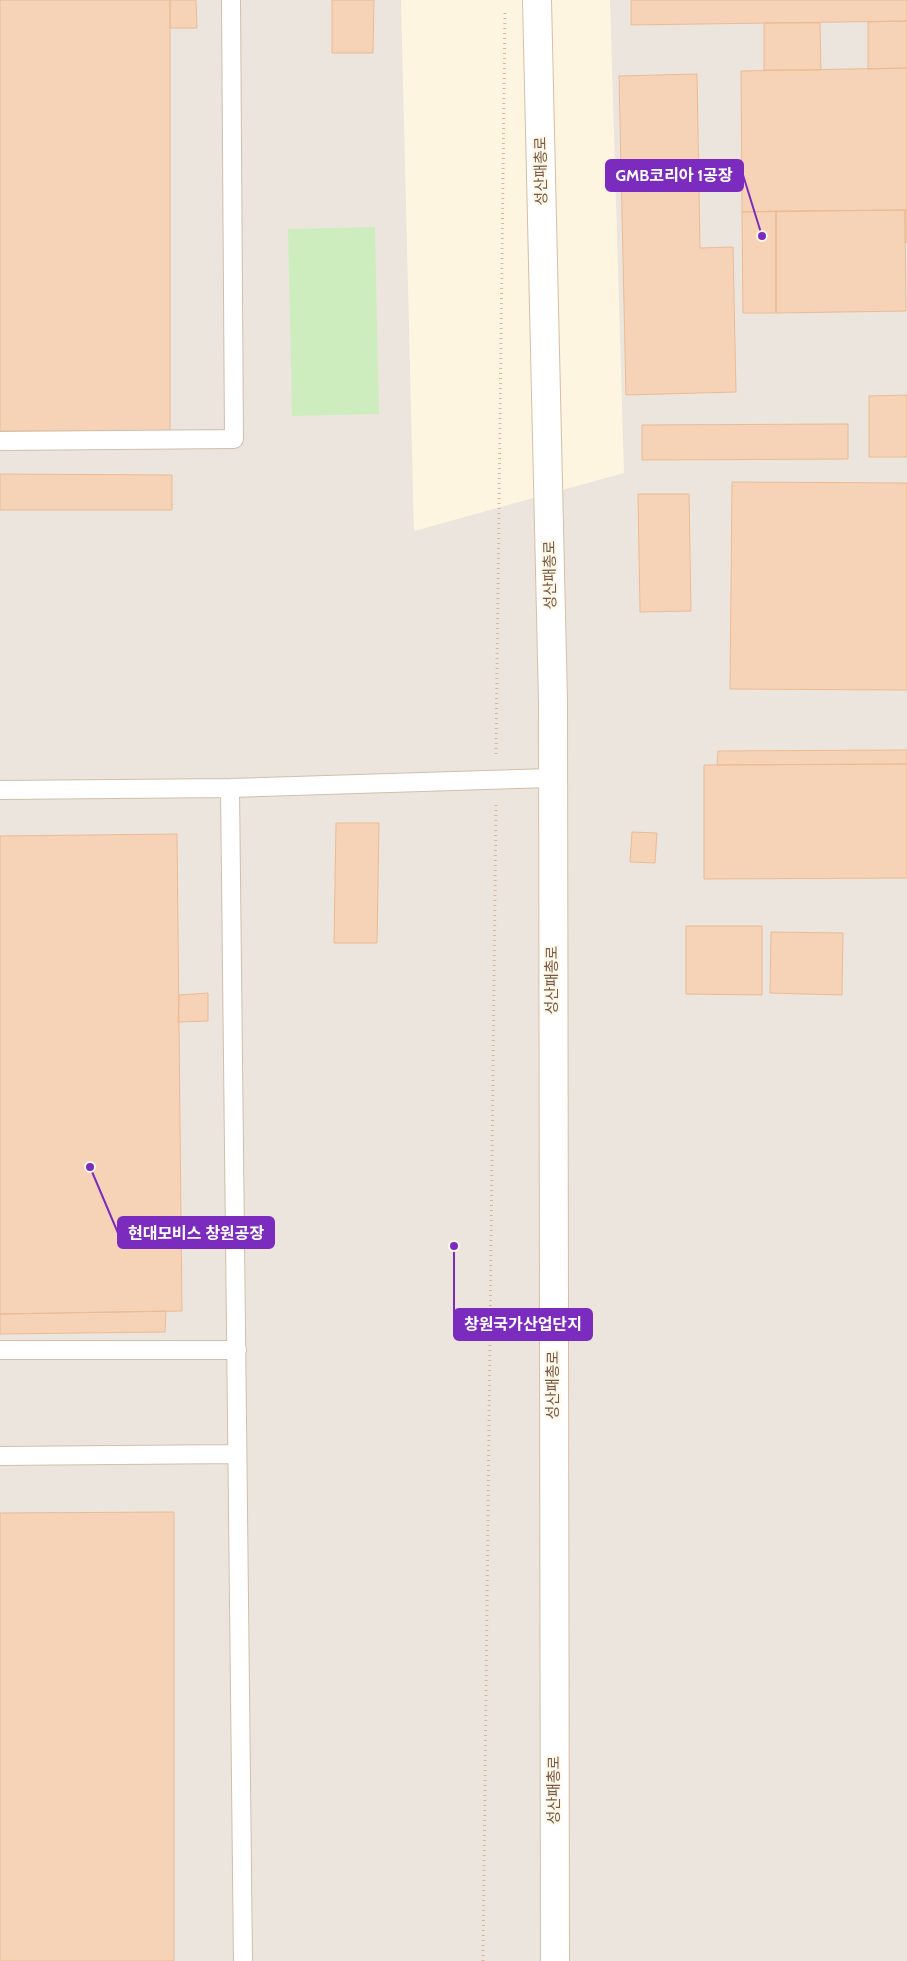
<svg xmlns="http://www.w3.org/2000/svg" width="907" height="1961" font-family="Cabin,'Noto Sans KR',sans-serif">
<style>
.industrial{fill:#ece5dd}
.green{fill:#ceedbe}
.building{fill:#f6d3b6;stroke:#eabb95}
.lines{fill:none;stroke-linecap:round;stroke-linejoin:round}
.lane-casing{stroke:#d2beaa;stroke-width:20}
.secondary-casing{stroke:#d6bea6;stroke-width:30}
.path{stroke:#dbb799;stroke-width:3;stroke-dasharray:1 4;stroke-linecap:butt}
.lane{stroke:#fff;stroke-width:18}
.secondary{stroke:#fff;stroke-width:28}
.labels{text-anchor:middle;dominant-baseline:central;stroke-width:4;stroke-linejoin:round;paint-order:stroke}
.street-label{font-size:15px;fill:#775a46;stroke:#fff8e9}
.leader{fill:none;stroke:#7b2cbf;stroke-width:2}
.callout-dot{fill:#7b2cbf;stroke:#fff8e9;stroke-width:2}
.callout{fill:#7b2cbf;stroke:#7b2cbf;stroke-width:2}
.callout-label{font-size:16px;text-anchor:middle;font-weight:bold;fill:#fff}
</style>
<rect width="100%" height="100%" fill="#fef5e1"/>
<path class="industrial" d="M0 0H401L414 531 624 473 610 0H907V1961H0Z"/>
<path class="green" d="M375 227 379 414 292 416 288 229Z"/>
<path class="building" d="M0 0H170V431H0Z
M170 0H196L197 28H170Z
M332 0H374L373 53H332Z
M631 0H907V21L631 25Z
M907 21V68L868 69V22Z
M764 23H820L821 70H764Z
M907 68V210L742 212 741 71Z
M697 74 700 248 733 247 736 392 626 395 619 76Z
M905 210H907V243H905Z
M905 210 906 311 776 313V211Z
M776 211V313H743L742 212Z
M907 395V457H869V396Z
M848 424V459L642 460V425Z
M0 474 172 475V510H0Z
M732 482 907 483V690L730 689Z
M638 494H689L691 611 640 612Z
M907 750V764L717 765 718 751Z
M907 764V878L704 879V765Z
M336 823H379L377 943H334Z
M632 832 657 833 655 863 630 862Z
M177 834 182 1311 0 1314V836Z
M686 926H762V995L686 994Z
M771 932 843 933 842 995 770 993Z
M208 993V1021L178 1022 179 995Z
M166 1311 165 1332 0 1334V1314Z
M174 1512V1961H0V1513Z"/>
<g class="lines">
<defs>
<path id="lane" d="M0 441 234 439 231 0
M230 788 243 1961
M0 790 230 788 552 778
M0 1350H237
M0 1456 237 1454"/>
<path id="secondary" d="M537 0 553 702 555 1961"/>
</defs>
<use href="#lane" class="lane-casing"/>
<use href="#secondary" class="secondary-casing"/>
<path class="path" d="M496 754 505 11
M483 1961 496 803"/>
<use href="#lane" class="lane"/>
<use href="#secondary" class="secondary"/>
</g>
<g class="labels">
<g class="street-label">
<text transform="translate(541 171) rotate(-91)">성산패총로</text>
<text transform="translate(550 575) rotate(-91)">성산패총로</text>
<text transform="translate(552 980) rotate(-90)">성산패총로</text>
<text transform="translate(553 1385) rotate(-90)">성산패총로</text>
<text transform="translate(554 1790) rotate(-90)">성산패총로</text>
</g>
</g>
<path class="leader" d="M762 236L743 175M90 1167L118 1233M454 1246L454 1325"/>
<g class="callout-dot">
<circle cx="762" cy="236" r="5"/>
<circle cx="90" cy="1167" r="5"/>
<circle cx="454" cy="1246" r="5"/>
</g>
<g class="callout">
<rect x="606" y="160" width="137" height="31" rx="5"/>
<rect x="118" y="1217" width="156" height="31" rx="5"/>
<rect x="454" y="1309" width="138" height="31" rx="5"/>
</g>
<g class="callout-label">
<text x="674" y="181">GMB코리아 1공장</text>
<text x="196" y="1239">현대모비스 창원공장</text>
<text x="523" y="1330">창원국가산업단지</text>
</g>
</svg>
